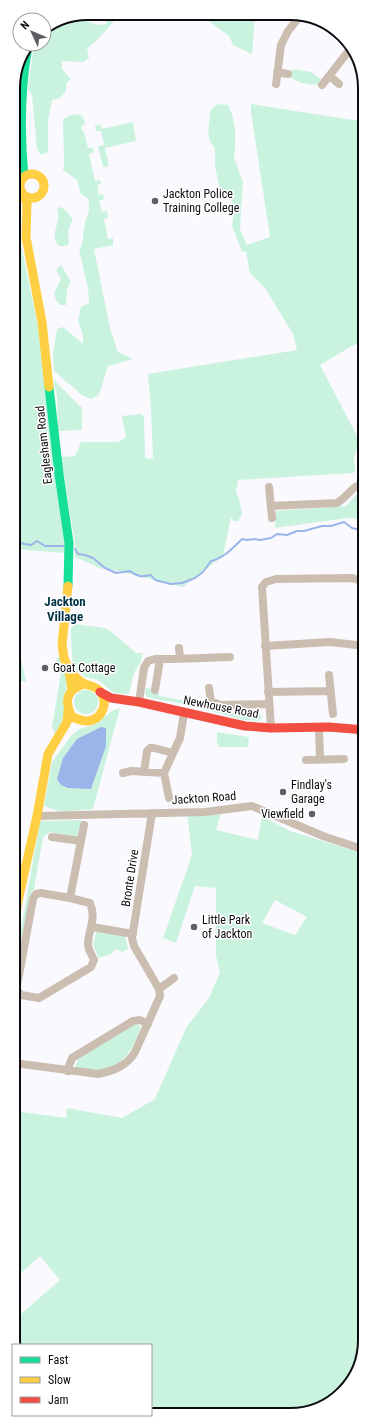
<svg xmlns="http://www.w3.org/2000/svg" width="378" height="1428" font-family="'Roboto Condensed',sans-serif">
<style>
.green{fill:#caf3df;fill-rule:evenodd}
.water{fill:#9bb5ea}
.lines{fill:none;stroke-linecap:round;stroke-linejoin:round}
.stream{stroke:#9bb5ea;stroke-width:2}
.street{stroke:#cbbeb1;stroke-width:8}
.fast{stroke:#16e098;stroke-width:9}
.slow{stroke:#ffcf43;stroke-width:9}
.jam{stroke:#f24e42;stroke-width:9}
.poi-dot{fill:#5f5e63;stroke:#fff;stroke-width:1.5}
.labels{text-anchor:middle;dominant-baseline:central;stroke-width:3;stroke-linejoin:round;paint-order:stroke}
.poi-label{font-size:12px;fill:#0c0b0f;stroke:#fff;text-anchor:start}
.street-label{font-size:12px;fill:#0c0b0f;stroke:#fff}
.neighbourhood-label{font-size:13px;font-weight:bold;fill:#003246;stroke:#fff}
.rim{fill:none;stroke:#0c0b0f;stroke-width:2}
</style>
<rect width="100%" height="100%" fill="#faf9fe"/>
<path class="green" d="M112 13H121L98 39 87 49 89 58 83 62 62 61V69L71 79 66 83V91L60 98 52 100 48 121V152L41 155 37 149 32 95 28 89 34 44H44V29L59 19 85 14 86 21 96 25 106 24V18Z
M199 14 255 15 252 54 233 45 229 36Z
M292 69 311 72 321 79 317 85 302 83 291 78Z
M221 104 228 105C237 122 236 141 234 159L237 164 239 173 243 181 240 229 247 245 270 237 251 112V104L346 119 364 121V339L320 365 357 436V448L354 457 355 472 352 473 238 480 236 492 239 498 242 514 238 521H233L231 517 223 556 183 587 105 568 102 569 75 557V544L61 457 75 456 81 442H118L126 437 122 416 141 414 144 417 145 458 153 459 151 409 148 374 297 350 293 334 265 288 250 273 246 251 242 252 232 226 235 207 230 199 220 189 215 167V148C203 135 211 126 210 111L216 105Z
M78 114 83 117 85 123 81 128 84 132 88 148H93L94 152 89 154 95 181 100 180 101 184 97 185 99 195 103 194 104 199 99 201 102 212 107 211 108 218 104 219 108 239 113 238V245L94 249 110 328 118 352 133 359 108 366 99 395 91 399 82 395 54 371 53 354 57 329 63 327 83 344V335L78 320 81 307 89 303 88 288 79 250 82 245 85 222 89 211V199L81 194 77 180 63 170 64 164 63 119 71 115Z
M133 122 136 141 105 148 109 166 103 167 98 146 104 145 101 131H96L95 126 100 124 102 129Z
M13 195 20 201V241L38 325 65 545 64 553 13 549Z
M59 207 63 208 72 218V222L68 230 69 243 67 246H59C51 237 56 230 58 220 59 217 58 213 57 210Z
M61 265 71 282 67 289 66 305H60L56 300 54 293 61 279 56 270Z
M53 379 82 408V430L58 431 57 396Z
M360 490H364L365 519 347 518 275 528 276 511 346 506Z
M13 621 26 682 13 679Z
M75 624 105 628 113 633 136 653H143L141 661 134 673 129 694 114 693 98 680 85 677 76 670 72 660 71 628Z
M57 657 61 658 67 678 64 719 55 733 52 727 61 673 55 672Z
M146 688 152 689V692L159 693V696L198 703 204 700 207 705 211 704 232 707V713L259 711 262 718 259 721 244 720 184 704 151 698 147 697 145 693Z
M74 702a12 12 0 1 1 24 0a12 12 0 1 1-24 0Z
M120 708 93 809C77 810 58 815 44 805L52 762 72 735 79 729 96 724 112 711Z
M217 732 249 737 248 747H219L217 742Z
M187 813 221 814 216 830 258 840 262 816 290 831 365 854V1345L346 1390 300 1414H151V1345H14V1320L60 1280 40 1256 14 1279V1111L66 1118 67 1108 122 1118 155 1099 186 1028 209 998 220 972 216 956V888L195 886 176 943 163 938 192 855ZM275 900 307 917 295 935 262 923Z
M82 820 77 837 50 832 43 837 34 889 30 896 14 986V994L18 998 14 1019V971L39 826 41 821Z
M99 931 125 936 128 949 122 952 116 949 111 954 99 958 93 945 96 932Z
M135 1024 141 1026C135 1045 125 1065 104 1070 96 1072 86 1070 78 1069L75 1067 79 1058Z"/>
<path class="water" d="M101 727 106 728V746L91 789 68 788 61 785 57 779 63 758 77 739Z"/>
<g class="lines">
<path class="stream" d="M13 542 31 545 37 541 45 546H64
M75 549 78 554 85 555 93 558 105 568 116 573 130 571C137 577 142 577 151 575L155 580 171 584 182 583 195 578 203 572 211 561C224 558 233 548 242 539L247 540 254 539 260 540 271 538 277 534 287 535 297 531H304L322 526H331L344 522 352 528 365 531"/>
<path class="street" d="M277 72 288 74
M330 76 339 84
M276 84 281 45 288 31 301 15
M322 85 351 48
M13 182 22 179
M13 189 22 192
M364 382 363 389 364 392
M269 487 272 518
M271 506 337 503C348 497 352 485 364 484
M265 646 330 642 365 646
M179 648 180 659
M329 675 333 714
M209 688 211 701 220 705 269 704
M155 690 160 659
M268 692 330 691
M139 702 144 668 148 661 155 659H175L230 657
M319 727 320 759
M271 728 262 587 266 582 276 579 352 578 365 582
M306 760 344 759
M144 772 147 751 150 748H154L173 753
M123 773 131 771 164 773
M169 798 164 773 180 738 184 713
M37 816 205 812 252 806 323 836 365 850
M52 837 81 841
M41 893 70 898 90 903C97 920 88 929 88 945 88 949 92 955 94 960L91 967 39 998 21 995 17 990V986L33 899 36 894Z
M70 898 84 825
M92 927 133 934
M159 989 174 978
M14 1063 98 1074C113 1071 127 1066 135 1052L160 996 159 989 134 946 132 938 152 813
M67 1071 72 1058 133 1021 140 1020 148 1024"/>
<path class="fast" d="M24 177C20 135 20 94 27 52
M49 387 59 474 69 543 68 586"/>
<path class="slow" d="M20 186a12 12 0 1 1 24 0a12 12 0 1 1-24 0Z
M24 195 27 204 26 237 42 322 49 387
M68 586 62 645 64 658 69 670 72 690
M69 671C73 675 78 680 83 683 89 686 96 686 100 691 109 703 102 720 87 721 82 721 77 719 72 717 64 701 66 690 84 684
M13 932 18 901 37 816 48 754 67 722 68 711"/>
<path class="jam" d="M100 692 111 698 139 702 245 726 271 728 329 727 365 730"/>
</g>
<g class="poi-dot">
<circle cx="155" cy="201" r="4"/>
<circle cx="45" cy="668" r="4"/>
<circle cx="283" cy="792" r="4"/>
<circle cx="312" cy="814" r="4"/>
<circle cx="194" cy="927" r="4"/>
</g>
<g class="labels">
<g class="poi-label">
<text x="163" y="194">Jackton Police<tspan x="163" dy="14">Training College</tspan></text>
<text x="53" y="668">Goat Cottage</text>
<text x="291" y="785">Findlay's<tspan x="291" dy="14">Garage</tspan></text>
<text x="304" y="814" text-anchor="end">Viewfield</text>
<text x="202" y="920">Little Park<tspan x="202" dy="14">of Jackton</tspan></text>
</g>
<g class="street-label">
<text transform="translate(44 445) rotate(-96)">Eaglesham Road</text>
<text transform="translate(221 707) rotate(11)">Newhouse Road</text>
<text transform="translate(204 798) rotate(-4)">Jackton Road</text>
<text transform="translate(130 878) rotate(-81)">Bronte Drive</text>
</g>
<g class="neighbourhood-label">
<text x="65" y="601">Jackton<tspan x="65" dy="15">Village</tspan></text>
</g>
</g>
<path d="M0 0H378V1428H0ZM88 20H290A68 68 0 0 1 358 88V1340A68 68 0 0 1 290 1408H88A68 68 0 0 1 20 1340V88A68 68 0 0 1 88 20Z" fill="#fff" fill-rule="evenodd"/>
<path class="rim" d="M88 20H290A68 68 0 0 1 358 88V1340A68 68 0 0 1 290 1408H88A68 68 0 0 1 20 1340V88A68 68 0 0 1 88 20Z"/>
<rect x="12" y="1344" width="140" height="72" fill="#ffffff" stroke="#9e9d9f"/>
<rect x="20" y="1357" width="20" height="6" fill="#16e098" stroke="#9e9d9f"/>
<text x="48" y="1364" font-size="12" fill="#0c0b0f">Fast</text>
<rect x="20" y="1377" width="20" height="6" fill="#ffcf43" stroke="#9e9d9f"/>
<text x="48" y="1384" font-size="12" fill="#0c0b0f">Slow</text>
<rect x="20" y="1397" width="20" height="6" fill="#f24e42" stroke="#9e9d9f"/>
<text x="48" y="1404" font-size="12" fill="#0c0b0f">Jam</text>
<g transform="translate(32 32) rotate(314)"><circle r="19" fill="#ffffff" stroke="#9e9d9f"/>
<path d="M0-3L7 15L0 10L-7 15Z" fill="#5f5e63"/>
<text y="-6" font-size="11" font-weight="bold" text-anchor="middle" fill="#0c0b0f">N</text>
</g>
</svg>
